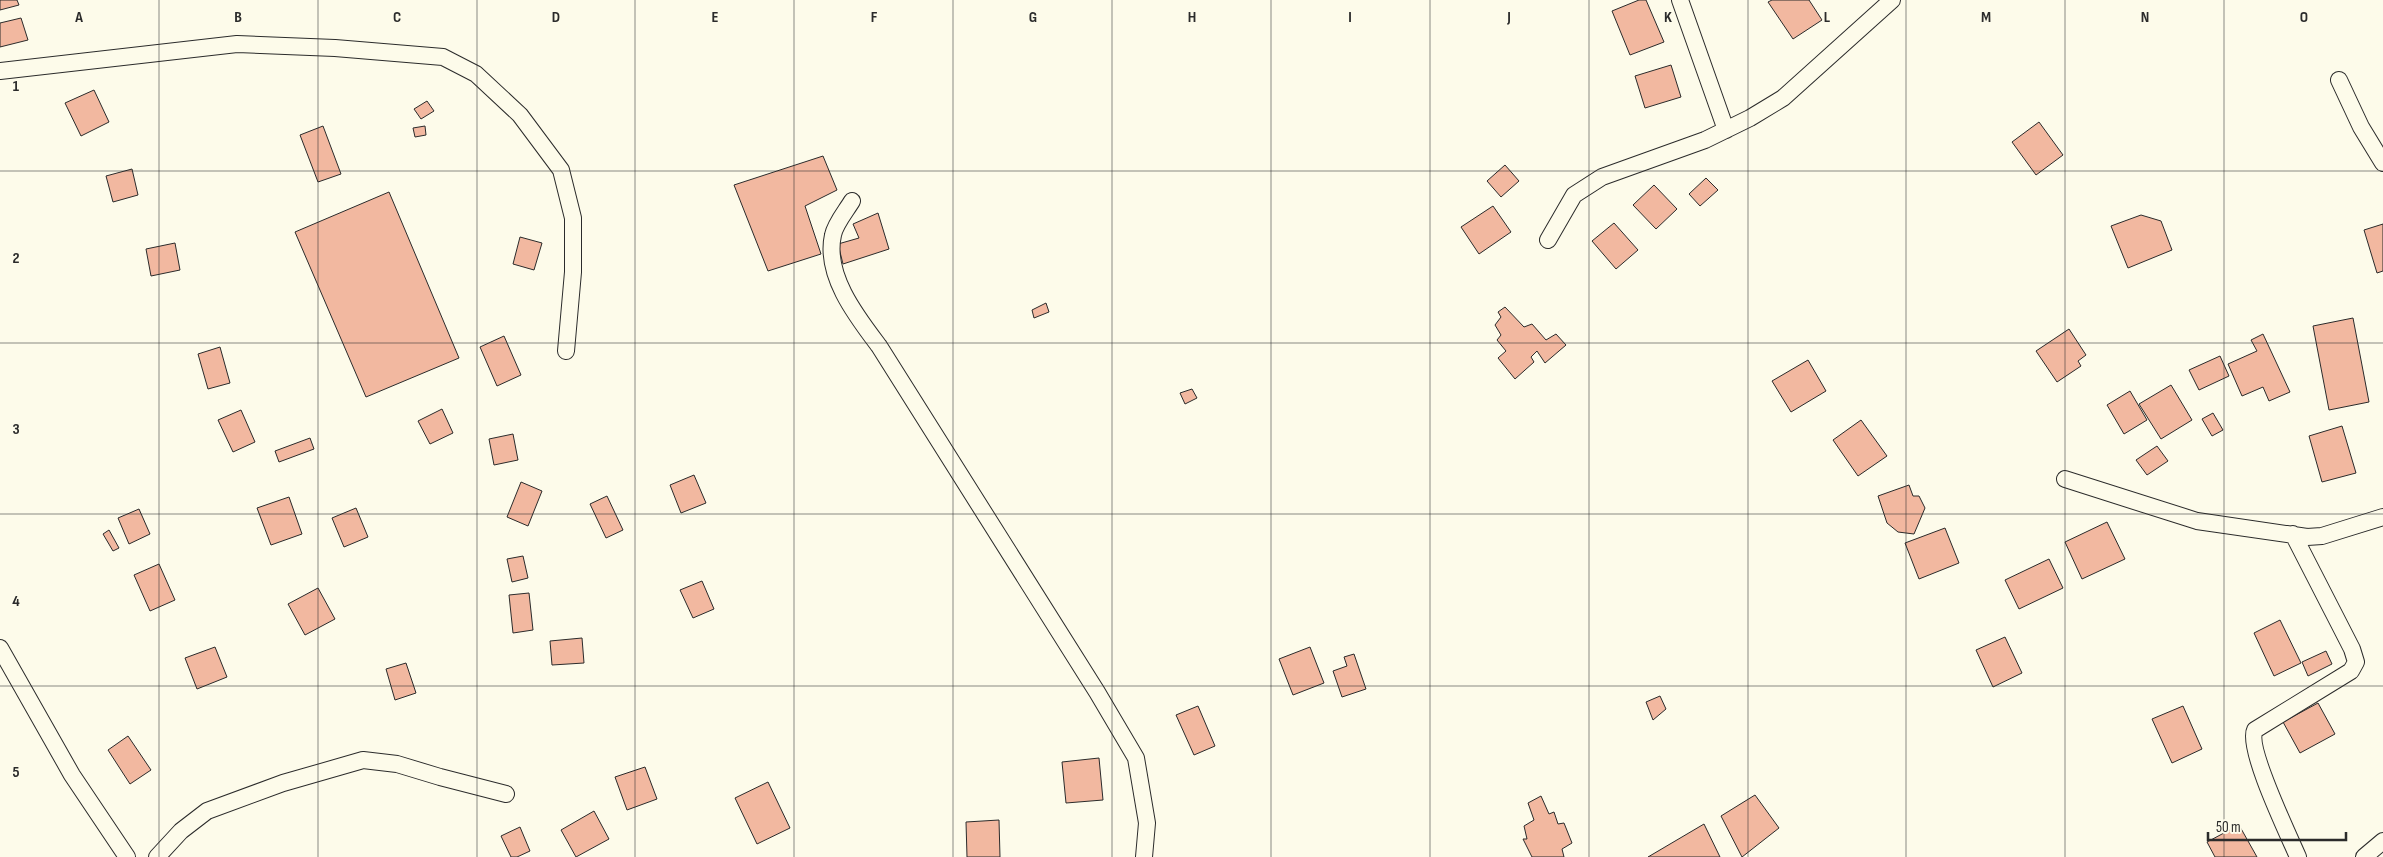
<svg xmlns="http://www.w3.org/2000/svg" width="2383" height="857" font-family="'Sofia Sans Condensed',sans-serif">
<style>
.building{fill:#f2b8a0;stroke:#2b2b2b}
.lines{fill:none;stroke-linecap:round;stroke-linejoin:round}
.street-casing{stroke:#2b2b2b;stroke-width:18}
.street{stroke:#fdfbea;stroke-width:16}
.grid{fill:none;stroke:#2b2b2b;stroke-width:1;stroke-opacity:0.55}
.grid-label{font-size:16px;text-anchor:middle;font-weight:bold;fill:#2b2b2b;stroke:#fdfbea;stroke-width:4;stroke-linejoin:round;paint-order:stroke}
</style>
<rect width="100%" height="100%" fill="#fdfbea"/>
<path class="building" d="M0 0H17L19 5 0 10Z
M1639 0H1646L1664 42 1630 55 1612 11Z
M1772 0H1809L1822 20 1793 39 1768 2Z
M21 18 28 40 0 47V23Z
M1671 65 1681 97 1645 108 1635 76Z
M94 90 109 122 81 136 65 103Z
M427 101 434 111 421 119 414 109Z
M2039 122 2063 155 2036 175 2012 142Z
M323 126 341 174 318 182 300 135Z
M425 126 426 135 415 137 413 128Z
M823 156 837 190 805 206 821 254 768 271 734 185Z
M1505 165 1519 181 1501 197 1487 181Z
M132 169 138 195 113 202 106 176Z
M1706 178 1718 190 1700 206 1689 194Z
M1654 185 1677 209 1656 229 1633 205Z
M389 192 459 358 366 397 295 232Z
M1493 206 1511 232 1479 254 1461 227Z
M878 213 889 249 843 264 838 244 859 238 853 224Z
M2141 215 2161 221 2172 250 2128 268 2111 226Z
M1614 223 1638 250 1616 269 1592 241Z
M2383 224V271L2377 273 2364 230Z
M520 237 542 243 534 270 513 264Z
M175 243 180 270 151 276 146 249Z
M1046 303 1049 312 1034 318 1032 310Z
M1505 307 1524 327 1532 324 1546 340 1556 334 1566 345 1545 363 1537 351 1531 357 1534 362 1515 379 1498 358 1506 351 1497 340 1501 335 1495 325 1501 317 1498 312Z
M2353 318 2369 402 2329 410 2313 326Z
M2069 329 2086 355 2078 361 2081 366 2057 382 2036 351Z
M2263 334 2290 392 2269 401 2263 387 2242 396 2228 364 2257 351 2251 340Z
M504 336 521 375 497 386 480 347Z
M220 347 230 383 208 389 198 354Z
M2220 356 2229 376 2199 390 2189 370Z
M1808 360 1826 391 1791 412 1772 381Z
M2171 385 2192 420 2161 439 2139 404Z
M1192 389 1197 398 1185 404 1180 393Z
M2130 391 2147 420 2124 434 2107 405Z
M442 409 453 433 430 444 418 421Z
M241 410 255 442 233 452 218 420Z
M2213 413 2223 430 2212 436 2202 419Z
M1861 420 1887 456 1858 476 1833 440Z
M2342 426 2356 473 2322 482 2309 436Z
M513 434 518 460 494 465 489 439Z
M310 438 314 449 279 462 275 451Z
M2157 446 2168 461 2147 475 2136 460Z
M694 475 706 503 681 513 670 485Z
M521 482 542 491 528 526 507 517Z
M1909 485 1913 496H1919L1925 508 1914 534 1898 532 1887 523 1878 496Z
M607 496 623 530 606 538 590 504Z
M289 497 302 534 271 545 257 508Z
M356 508 368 537 344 547 332 518Z
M139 509 150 534 129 544 118 518Z
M2107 522 2125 559 2082 579 2065 542Z
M1945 528 1959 563 1919 579 1905 543Z
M109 530 119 548 113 551 103 534Z
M523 556 528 578 512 582 507 559Z
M2049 559 2063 588 2019 609 2005 580Z
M159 564 175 600 150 611 134 575Z
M702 581 714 609 693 618 680 590Z
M318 588 335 619 305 635 288 604Z
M529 593 533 630 513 633 509 595Z
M2280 620 2301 663 2274 676 2254 633Z
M2005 637 2022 673 1993 687 1976 650Z
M582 638 584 663 552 665 550 641Z
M215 647 227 677 197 689 185 658Z
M1310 647 1324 683 1293 695 1279 659Z
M2326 651 2332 664 2308 676 2302 662Z
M1354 654 1366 689 1342 697 1333 671 1347 666 1344 657Z
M406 663 416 693 395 700 386 669Z
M1660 696 1666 709 1653 720 1646 702Z
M2318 703 2335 734 2300 753 2283 722Z
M1198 706 1215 746 1194 755 1176 715Z
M2183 706 2202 749 2172 763 2152 719Z
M128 736 151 770 130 784 108 750Z
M1099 758 1103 800 1066 803 1062 762Z
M645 767 657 799 627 810 615 777Z
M768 782 790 828 757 844 735 798Z
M1755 795 1779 828 1742 857 1721 816Z
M1541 796 1549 814 1554 812 1558 824 1564 823 1572 843 1562 849 1564 857H1532L1523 839H1527L1524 826 1534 820 1528 803Z
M594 811 609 839 576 857 561 830Z
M999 820 1000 857H967L966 822Z
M1704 824 1720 857H1648Z
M2239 825 2257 857H2215L2207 842Z
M520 827 530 851 517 857H511L501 836Z"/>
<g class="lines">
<defs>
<path id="street" d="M1680 0 1726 130
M0 71 237 44 335 48 443 57 476 74 520 115 561 170 573 218V272L566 351
M2339 80 2361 127 2383 163
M852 201C846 211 835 224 833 235 824 275 857 317 879 346L1097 692 1136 758 1147 823 1144 857
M1548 240 1574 195 1602 177 1705 140 1750 118 1783 98 1892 0
M2065 479 2197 521 2307 537 2322 536 2383 517
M2293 534 2352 649 2356 662 2351 671 2255 730C2246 747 2289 836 2298 857
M0 648 72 775 127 857
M157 857 181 831 207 811 283 783 363 760 397 764 440 777 506 794
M2364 857 2383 841"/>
</defs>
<use href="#street" class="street-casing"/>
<use href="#street" class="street"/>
</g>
<path class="grid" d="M159 0V857M318 0V857M477 0V857M635 0V857M794 0V857M953 0V857M1112 0V857M1271 0V857M1430 0V857M1589 0V857M1748 0V857M1906 0V857M2065 0V857M2224 0V857M0 171H2383M0 343H2383M0 514H2383M0 686H2383"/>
<g class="grid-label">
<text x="79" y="22">A</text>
<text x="238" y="22">B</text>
<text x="397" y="22">C</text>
<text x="556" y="22">D</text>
<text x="715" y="22">E</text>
<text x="874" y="22">F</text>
<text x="1033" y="22">G</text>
<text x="1192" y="22">H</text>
<text x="1350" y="22">I</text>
<text x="1509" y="22">J</text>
<text x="1668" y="22">K</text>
<text x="1827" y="22">L</text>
<text x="1986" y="22">M</text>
<text x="2145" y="22">N</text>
<text x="2304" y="22">O</text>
<text x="16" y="91">1</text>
<text x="16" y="263">2</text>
<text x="16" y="434">3</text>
<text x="16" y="606">4</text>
<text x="16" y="777">5</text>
</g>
<path d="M2208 832v8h138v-8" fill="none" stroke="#2b2b2b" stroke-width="2.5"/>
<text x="2216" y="832" font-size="15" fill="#2b2b2b" stroke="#fdfbea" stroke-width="4" paint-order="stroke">50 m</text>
</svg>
